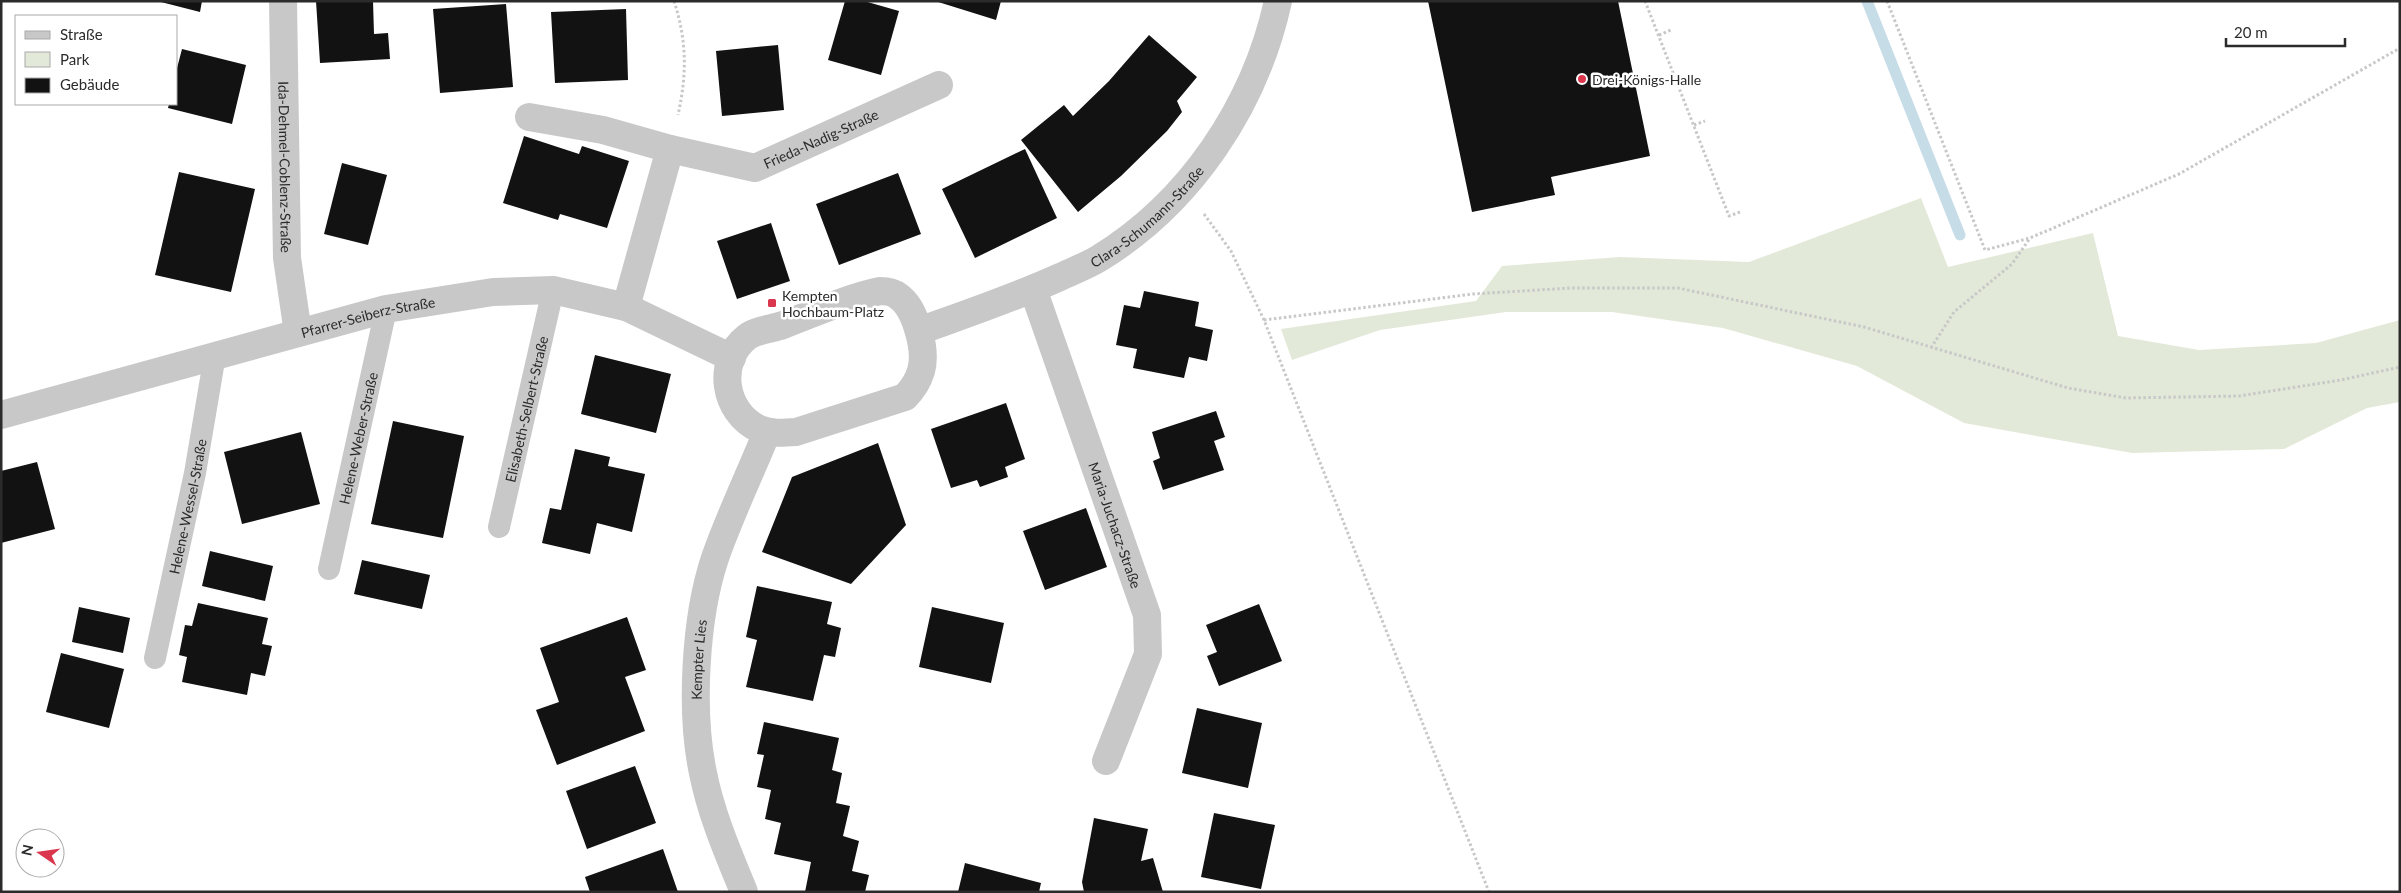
<svg xmlns="http://www.w3.org/2000/svg" width="2401" height="893" font-family="Lato,sans-serif">
<style>
.green{fill:#e3e9d9}
.lines{fill:none;stroke-linecap:round;stroke-linejoin:round}
.stream{stroke:#c6dde8;stroke-width:11}
.building{fill:#121212}
.path{stroke:#c8c8c8;stroke-width:3;stroke-dasharray:2.5 2.5;stroke-linecap:butt}
.service{stroke:#c8c8c8;stroke-width:22}
.minor{stroke:#c8c8c8;stroke-width:28}
.poi-dot{fill:#da364e;stroke:#fff;stroke-width:2}
.labels{text-anchor:middle;dominant-baseline:central;stroke-width:5;stroke-linejoin:round;paint-order:stroke}
.poi-label{font-size:14px;fill:#2b2b2b;stroke:#fff;text-anchor:start}
.street-label{font-size:14px;fill:#2b2b2b;stroke:#fff}
</style>
<rect width="100%" height="100%" fill="#fff"/>
<path class="green" d="M1921 198 1948 267 2093 233 2118 336 2199 350 2316 343 2400 320V402L2367 408 2284 449 2132 453 1964 423 1857 366 1723 328 1612 312H1506L1380 330 1292 360 1281 329 1476 301 1502 266 1620 257 1749 262Z"/>
<g class="lines">
<path class="stream" d="M1867 1 1960 235"/>
</g>
<path class="building" d="M157 1H202L200 12Z
M316 1H373L374 34 388 33 390 59 320 63Z
M845 1H864L899 11 881 75 828 60Z
M935 1H1001L996 20Z
M1428 1H1618L1650 156 1551 177 1555 195 1472 212Z
M506 4 513 87 440 93 433 9Z
M626 9 628 80 555 83 551 12Z
M1149 35 1197 77 1177 101 1182 112 1167 131 1121 176 1078 212 1021 140 1064 105 1073 116 1109 81Z
M778 45 784 110 722 116 716 51Z
M182 49 246 65 232 124 168 108 169 104H176V72Z
M524 136 579 154 582 146 629 161 607 228 560 214 558 220 503 203Z
M1025 149 1057 218 975 258 942 189Z
M342 163 387 175 368 245 324 234Z
M179 172 255 189 231 292 155 275Z
M898 173 921 234 839 265 816 204Z
M771 223 790 281 737 299 717 241Z
M1144 291 1199 302 1195 326 1213 330 1207 361 1189 357 1184 378 1133 368 1137 349 1116 345 1124 305 1140 308Z
M595 355 671 374 656 433 581 414Z
M1006 403 1025 459 1005 467 1008 477 980 487 977 480 951 488 931 429Z
M1216 411 1225 437 1214 441 1224 470 1163 490 1153 461 1160 458 1152 432Z
M393 421 464 436 443 538 371 524Z
M301 432 320 504 242 524 224 452Z
M878 443 906 525 851 584 762 552 792 477Z
M575 449 610 457 608 466 645 474 632 532 597 523 590 554 542 543 550 508 561 510Z
M37 462 55 529 1 543V471Z
M1086 508 1107 567 1045 590 1023 531Z
M210 551 273 566 265 601 202 586Z
M362 560 430 575 422 609 354 594Z
M757 586 832 602 827 624 841 628 835 657 824 655 813 701 746 687 757 640 746 637Z
M198 603 268 618 262 644 272 646 265 676 251 673 247 695 182 682 187 657 179 655 185 625 192 626Z
M1259 604 1282 661 1219 686 1207 656 1217 652 1206 625Z
M79 607 130 618 123 653 72 642Z
M932 607 1004 623 991 683 919 667Z
M627 617 646 670 625 677 645 731 557 765 536 710 559 702 540 648Z
M61 653 124 669 109 728 46 712Z
M1197 708 1262 723 1248 788 1182 773Z
M764 722 839 738 832 770 842 773 836 803 850 806 843 836 859 841 852 871 869 875 865 892H805L811 862 774 854 781 823 765 819 771 790 757 787 764 755 757 754Z
M635 766 656 823 587 849 566 791Z
M1214 813 1275 825 1261 889 1201 877Z
M1094 818 1148 829 1141 861 1153 858 1163 892H1084L1082 882Z
M663 849 678 892H590L585 877Z
M965 863 1041 883 1039 892H958Z"/>
<g class="lines">
<path class="path" d="M674 1C687 41 687 74 678 115
M1645 1 1729 216 1740 212
M1887 1 1985 250 2030 238 2179 174 2400 48
M1659 35 1671 30
M1694 125 1705 121
M1204 214 1231 251 1264 320 1489 892
M1264 320 1473 294 1571 288H1678L1864 327 2068 388 2126 398 2239 396 2341 380 2400 367
M1931 348 1954 312 2012 264 2030 238"/>
<g class="service">
<path id="s1" d="M499 527 553 290"/>
<path id="s2" d="M329 569 386 309"/>
<path id="s3" d="M155 658 195 473 215 355"/>
</g>
<g class="minor">
<path id="s4" d="M283 1 287 258 298 333"/>
<path id="s5" d="M529 117 603 130 670 149 755 168 939 85"/>
<path id="s6" d="M1033 289 1147 615 1148 654 1106 761"/>
<path d="M880 291C886 291 893 292 898 296 916 308 927 351 921 371 918 381 913 389 905 397L796 432C783 433 771 434 759 429 723 412 716 361 747 337 756 330 772 329 783 325 815 313 847 298 880 291Z"/>
<path d="M626 307 670 149"/>
<path id="s7" d="M919 331C966 314 1014 298 1060 277 1073 271 1086 266 1098 259 1190 203 1255 106 1278 1"/>
<path id="s8" d="M1 415 386 309 493 292 553 290 626 307 732 358"/>
<path id="s9" d="M744 892C728 853 711 814 703 773 690 712 695 618 715 558 730 515 750 474 767 432"/>
</g>
</g>
<g class="poi-dot">
<circle cx="1582" cy="79" r="5"/>
<rect x="767" y="298" width="10" height="10" rx="2.5"/>
</g>
<g class="labels">
<g class="poi-label">
<text x="1592" y="79">Drei-Königs-Halle</text>
<text x="782" y="295">Kempten<tspan x="782" dy="16">Hochbaum-Platz</tspan></text>
</g>
<g class="street-label">
<text stroke="none"><textPath href="#s5" startOffset="304">Frieda-Nadig-Straße</textPath></text>
<text stroke="none"><textPath href="#s4" startOffset="166">Ida-Dehmel-Coblenz-Straße</textPath></text>
<text stroke="none"><textPath href="#s7" startOffset="258">Clara-Schumann-Straße</textPath></text>
<text stroke="none"><textPath href="#s8" startOffset="380">Pfarrer-Seiberz-Straße</textPath></text>
<text stroke="none"><textPath href="#s1" startOffset="121">Elisabeth-Selbert-Straße</textPath></text>
<text stroke="none"><textPath href="#s2" startOffset="134">Helene-Weber-Straße</textPath></text>
<text stroke="none"><textPath href="#s3" startOffset="155">Helene-Wessel-Straße</textPath></text>
<text stroke="none"><textPath href="#s6" startOffset="250">Maria-Juchacz-Straße</textPath></text>
<text stroke="none"><textPath href="#s9" startOffset="240">Kempter Lies</textPath></text>
</g>
</g>
<rect width="2401" height="893" fill="none" stroke="#2b2b2b" stroke-width="5"/>
<rect x="15" y="15" width="162" height="90" fill="#ffffff" stroke="#aaaaaa"/>
<rect x="25" y="31" width="25" height="8" fill="#c8c8c8" stroke="#aaaaaa"/>
<text x="60" y="40" font-size="15" fill="#2b2b2b">Straße</text>
<rect x="25" y="52" width="25" height="15" fill="#e3e9d9" stroke="#aaaaaa"/>
<text x="60" y="65" font-size="15" fill="#2b2b2b">Park</text>
<rect x="25" y="78" width="25" height="15" fill="#121212" stroke="#aaaaaa"/>
<text x="60" y="90" font-size="15" fill="#2b2b2b">Gebäude</text>
<g transform="translate(40 853) rotate(283)"><circle r="24" fill="#ffffff" stroke="#aaaaaa"/>
<path d="M0-4L9 19L0 12L-9 19Z" fill="#da364e"/>
<text y="-8" font-size="14" font-weight="bold" text-anchor="middle" fill="#2b2b2b">N</text>
</g>
<path d="M2226 38v8h119v-8" fill="none" stroke="#2b2b2b" stroke-width="2.5"/>
<text x="2234" y="38" font-size="15" fill="#2b2b2b" stroke="#ffffff" stroke-width="4" paint-order="stroke">20 m</text>
</svg>
